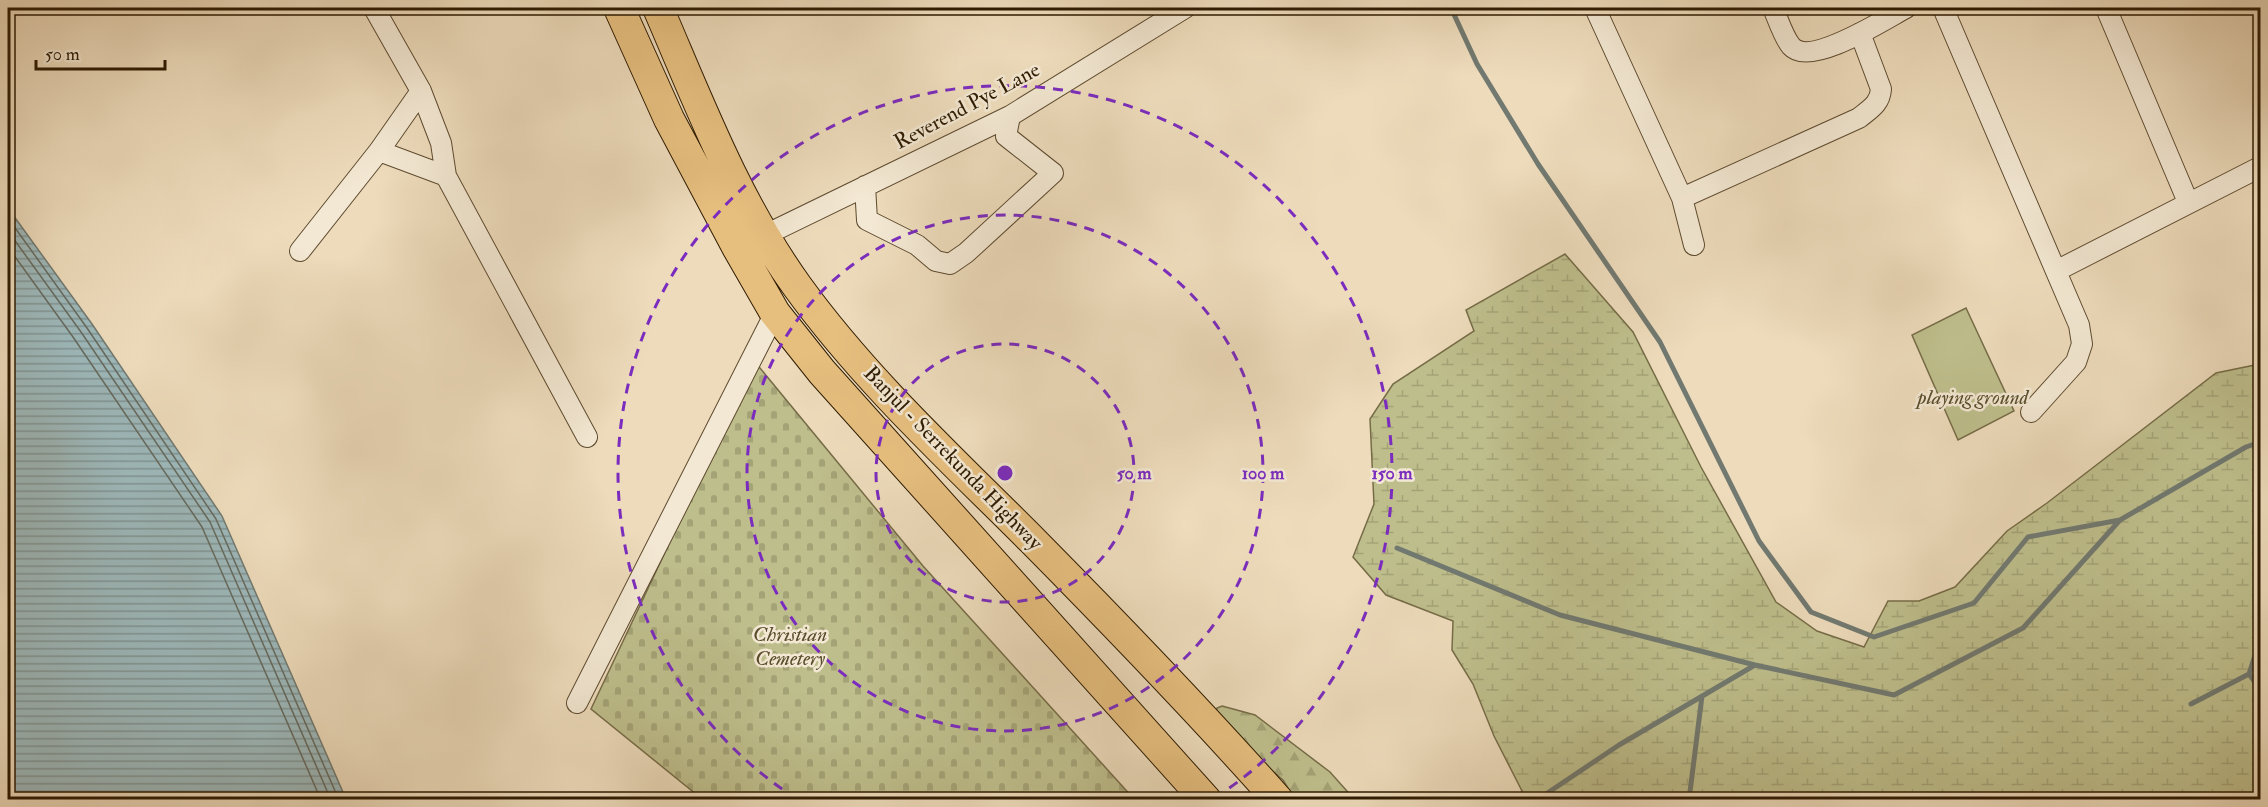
<svg xmlns="http://www.w3.org/2000/svg" width="2268" height="807" font-family="'IM FELL Double Pica',serif">
<style>
.green{fill:#bebe8c;stroke:#766c47;stroke-width:1.5}
.forest{fill:url(#forest-firs);stroke:#766c47;stroke-width:1.5}
.wetland{fill:url(#wetland-marsh);stroke:#766c47;stroke-width:1.5}
.cemetery{fill:url(#cemetery-stones);stroke:#766c47;stroke-width:1.5}
.water{fill:url(#water-rules);stroke:#717970;stroke-width:1.5}
.lines{fill:none;stroke-linecap:round;stroke-linejoin:round}
.shore{stroke:#666a5e;stroke-width:1.5}
.stream{stroke:#717970;stroke-width:5}
.minor-casing{stroke:#5e4b30;stroke-width:22}
.highway-casing{stroke:#2e1b02;stroke-width:32}
.minor{stroke:#f3e8d3;stroke-width:20}
.highway{stroke:#e6be7e;stroke-width:30}
.ring{fill:none;stroke:#7b2cbf;stroke-width:3;stroke-dasharray:10 8}
.labels{text-anchor:middle;dominant-baseline:central;stroke-width:5;stroke-linejoin:round;paint-order:stroke}
.street-label{font-size:21px;fill:#2e1b02;stroke:#f3e8d3}
.park-label{font-size:21px;font-style:italic;fill:#594c2b;stroke:#f3e8d3}
.centre{fill:#7b2cbf;stroke:#f3e8d3;stroke-width:3}
.ring-label{font-size:18px;text-anchor:middle;font-weight:bold;fill:#7b2cbf;stroke:#f3e8d3;stroke-width:5;stroke-linejoin:round;paint-order:stroke}
</style>
<defs>
<pattern id="forest-firs" width="22" height="20" patternUnits="userSpaceOnUse" patternTransform="scale(1.5)"><rect width="22" height="20" fill="#bebe8c"/><path d="M5 1l3.5 6h-7zM16 11l3.5 6h-7z" fill="#a4a377"/></pattern>
<pattern id="wetland-marsh" width="20" height="14" patternUnits="userSpaceOnUse" patternTransform="scale(1.5)"><rect width="20" height="14" fill="#bebe8c"/><path d="M1 5h8M5 5V1M11 12h8M15 12V8" fill="none" stroke="#a4a377"/></pattern>
<pattern id="cemetery-stones" width="16" height="16" patternUnits="userSpaceOnUse" patternTransform="scale(1.5)"><rect width="16" height="16" fill="#bebe8c"/><path d="M2 7V4a2 2 0 0 1 4 0v3zM10 15v-3a2 2 0 0 1 4 0v3z" fill="#a4a377"/></pattern>
<pattern id="water-rules" width="6" height="5" patternUnits="userSpaceOnUse" patternTransform="scale(1.5)"><rect width="6" height="5" fill="#9db8ba"/><path d="M0 2.5h6" fill="none" stroke="#809595"/></pattern>
</defs>
<rect width="100%" height="100%" fill="#eddbbb"/>
<filter id="stains"><feTurbulence type="fractalNoise" baseFrequency=".00333" numOctaves="4"/><feColorMatrix values="0 0 0 0 .2 0 0 0 0 .09 0 0 0 0 .02 0 0 0 .5 -.17"/></filter>
<radialGradient id="worn" r=".72"><stop offset=".6" stop-color="#630" stop-opacity="0"/><stop offset="1" stop-color="#630" stop-opacity=".3"/></radialGradient>
<path class="green" d="M1966 308 2014 411 1958 440 1912 335Z"/>
<path class="forest" d="M1222 706 1255 715 1330 772 1354 799H1295L1283 780 1257 758 1216 713 1217 708Z"/>
<path class="wetland" d="M1565 254 1633 332 1701 467 1776 602 1817 631 1864 647 1888 601H1919L1955 587 2007 531 2047 503 2216 373 2260 364V799H1512L1522 791 1494 736 1473 684 1452 650 1453 621 1386 595 1353 557 1374 504 1370 419 1393 384 1474 331 1466 310Z"/>
<path class="cemetery" d="M755 362 923 566 1134 799H702L591 709Z"/>
<path class="water" d="M8 208 92 324 222 516 346 799H8Z"/>
<g class="lines">
<path class="shore" d="M8 218 87 328 216 519 339 800
M8 231 81 332 210 522 331 800
M8 247 73 337 202 527 321 800"/>
<path class="stream" d="M1451 8 1477 64 1538 164 1660 342 1759 541 1811 612 1874 637 1974 603 2028 537 2120 520
M1397 548 1560 615 1755 665 1894 695 2023 628 2120 520 2246 447 2260 442
M2249 674 2260 689
M2191 704 2249 674 2260 640
M1537 800 1619 745 1755 665
M1689 800 1702 696"/>
<defs>
<path id="minor" d="M374 8 421 91 441 143 446 176 587 437
M1595 8 1682 198 1694 245
M1773 8C1778 19 1783 36 1791 46 1810 68 1885 19 1906 8
M1943 8 2079 325 2082 344 2076 362 2031 412
M2106 8 2188 202
M379 151 446 176
M865 186 867 220 917 245 936 261 950 264 966 253 1053 173 1006 136 1010 116
M1682 198 1859 118C1870 109 1880 104 1881 89L1860 33
M755 240 1010 116 1185 8
M300 251 379 151 421 91
M2056 271 2260 167
M577 703 775 313"/>
<path id="highway" d="M619 8 669 119 737 247 775 313 822 372 1206 800
M658 8C699 103 736 201 797 286 865 380 951 459 1032 540 1116 625 1199 711 1278 800"/>
</defs>
<use href="#minor" class="minor-casing"/>
<use href="#highway" class="highway-casing"/>
<use href="#minor" class="minor"/>
<use href="#highway" class="highway"/>
</g>
<g class="ring">
<circle cx="1005" cy="473" r="129"/>
<circle cx="1005" cy="473" r="258"/>
<path d="M797 799A387 387 0 1 1 1213 799"/>
</g>
<g class="labels">
<g class="street-label">
<text transform="translate(967 106) rotate(-28)">Reverend Pye Lane</text>
<text transform="translate(953 458) rotate(46)">Banjul - Serrekunda Highway</text>
</g>
<g class="park-label">
<text x="1973" y="397">playing ground</text>
<text x="790" y="634">Christian<tspan x="790" dy="24">Cemetery</tspan></text>
</g>
</g>
<circle cx="1005" cy="473" r="9" class="centre"/>
<g class="ring-label">
<text x="1134" y="479">50 m</text>
<text x="1263" y="479">100 m</text>
<text x="1392" y="479">150 m</text>
</g>
<rect width="2268" height="807" fill="none" stroke="#eddbbb" stroke-width="30"/>
<rect x="9" y="9" width="2250" height="789" fill="none" stroke="#2e1b02" stroke-width="3"/>
<rect x="15" y="15" width="2238" height="777" fill="none" stroke="#2e1b02" stroke-width="1.5"/>
<path d="M36 60v9h129v-9" fill="none" stroke="#2e1b02" stroke-width="3"/>
<text x="45" y="60" font-size="18" fill="#2e1b02" stroke="#f3e8d3" stroke-width="4.5" paint-order="stroke">50 m</text>
<rect width="100%" height="100%" filter="url(#stains)"/>
<rect width="100%" height="100%" fill="url(#worn)"/>
</svg>
